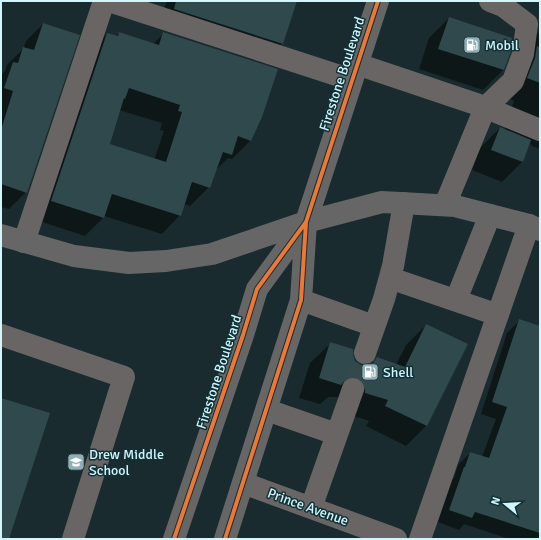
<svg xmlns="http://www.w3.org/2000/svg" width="541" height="540" font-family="Signika,sans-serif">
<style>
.shadow{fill:#0007;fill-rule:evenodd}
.building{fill:#2f494c;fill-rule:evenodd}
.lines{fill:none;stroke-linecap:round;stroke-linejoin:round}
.minor-tunnel{stroke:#35494d;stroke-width:22;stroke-dasharray:22 11;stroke-linecap:butt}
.minor{stroke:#686564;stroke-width:22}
.major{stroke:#656665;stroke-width:22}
.cycleway-casing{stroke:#113136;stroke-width:6}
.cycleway{stroke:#f07635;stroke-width:4}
.labels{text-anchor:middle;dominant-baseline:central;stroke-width:3;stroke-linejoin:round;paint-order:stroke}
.poi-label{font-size:14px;fill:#d2f6fc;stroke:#113136;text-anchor:start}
.street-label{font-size:14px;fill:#d2f6fc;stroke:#113136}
</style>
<rect width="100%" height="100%" fill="#192b2e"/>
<path class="shadow" d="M167 1H296L282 44 266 59 159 24Z
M449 18 510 51 503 70 483 90 419 69 429 38Z
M43 24 26 192 9 209 1 207V75L5 71 7 65 24 48 26 41Z
M540 31V149L532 146 529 142 522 162 502 182 472 170 480 148 500 128 505 130 514 101 508 98 534 37Z
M119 33 153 44 164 33 251 140 232 159 228 158 215 171 209 187 190 206 184 204 180 215 162 234 104 216 103 218 85 236 33 219 88 52 107 34 116 37ZM119 110 162 123 160 130 164 131 154 160 108 145Z
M519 321 540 327V539H509L464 524 459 530 438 522 452 480 454 478 458 465 470 453 482 457 496 419 481 414 507 333Z
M426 325 466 345 426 426 406 446 366 426 369 421 345 413 343 401 337 397H329L327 398 320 404 299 398 310 363 331 343 352 355 354 361 361 366 371 365 377 358 396 365 406 345Z"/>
<path class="building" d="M176 1H297L283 44 174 9Z
M449 17 512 38 511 51 504 70 438 49Z
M43 23 80 35 27 193 1 184V130L13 91 4 88 13 62 18 63 23 47 34 50Z
M119 32 159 45 163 32 278 69 262 117 251 141 238 136 232 155 223 152 210 188 192 182 181 216 112 194 104 218 51 201 107 33 118 36ZM129 88 180 105 178 111 182 112 166 162 110 144 124 98 125 99Z
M537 46 540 47V83L527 78 535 58Z
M500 127 531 140 523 162 491 150Z
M519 319 540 326V533L475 512 472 518 449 510 464 467H465L470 452 489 458 507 407 492 402Z
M426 324 468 344 427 426 385 406 388 400 365 393V386L363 381 358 377H350L345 380 341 385 319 378 330 342 353 349V355L355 361 361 365H367L373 363 377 357 405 367Z
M1 398 50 413 9 539H1Z"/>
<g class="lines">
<path class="minor-tunnel" d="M353 389 365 353"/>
<path class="minor" d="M109 1 352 80
M357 64 479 105 540 130
M445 205 485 108 513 81 523 54 527 24 503 6 490 1
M24 242 104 1
M390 278 498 315
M301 300 374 326
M456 300 490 215
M1 335 124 377 73 539
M365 353 384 299 393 266 404 203
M267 410 336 434
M243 483 396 539
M311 508 353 389
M420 539 529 225"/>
<path class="major" d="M1 235 74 256 129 263 166 261 212 254 306 222 382 202 455 206 529 225 540 230
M174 539 243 335 257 289 306 222
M225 539 301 300 306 222 378 1"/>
<defs>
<path id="cycleway" d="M174 539 243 335 257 289 306 222
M225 539 301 300 306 222 378 1"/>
</defs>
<use href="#cycleway" class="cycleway-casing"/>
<use href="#cycleway" class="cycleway"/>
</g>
<defs>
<symbol id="fuel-square" viewBox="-11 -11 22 22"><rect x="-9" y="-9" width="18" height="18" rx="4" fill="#91afb4" stroke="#113136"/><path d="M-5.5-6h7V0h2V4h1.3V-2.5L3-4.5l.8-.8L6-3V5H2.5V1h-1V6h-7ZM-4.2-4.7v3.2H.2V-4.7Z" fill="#fff"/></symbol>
<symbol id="school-square" viewBox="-11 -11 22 22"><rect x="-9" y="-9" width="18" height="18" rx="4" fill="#91afb4" stroke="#113136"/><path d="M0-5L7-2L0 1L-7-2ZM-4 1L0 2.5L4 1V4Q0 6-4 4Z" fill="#fff"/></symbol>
</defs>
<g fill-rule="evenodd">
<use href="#fuel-square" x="462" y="35" width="20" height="20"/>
<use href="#fuel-square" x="360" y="362" width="20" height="20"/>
<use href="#school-square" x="66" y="452" width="20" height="20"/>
</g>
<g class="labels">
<g class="poi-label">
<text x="485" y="45">Mobil</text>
<text x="383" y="372">Shell</text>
<text x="89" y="454">Drew Middle<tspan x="89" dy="16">School</tspan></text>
</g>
<g class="street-label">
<text transform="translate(342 74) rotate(-72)">Firestone Boulevard</text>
<text transform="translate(219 372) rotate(-72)">Firestone Boulevard</text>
<text transform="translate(308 507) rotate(20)">Prince Avenue</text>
</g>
</g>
<rect width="541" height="540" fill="none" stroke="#d2f6fc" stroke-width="4"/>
<g transform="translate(505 504) rotate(288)" stroke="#113136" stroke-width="3" paint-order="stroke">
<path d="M0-3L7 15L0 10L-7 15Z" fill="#d2f6fc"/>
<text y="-6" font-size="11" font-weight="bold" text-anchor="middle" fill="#d2f6fc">N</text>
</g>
</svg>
